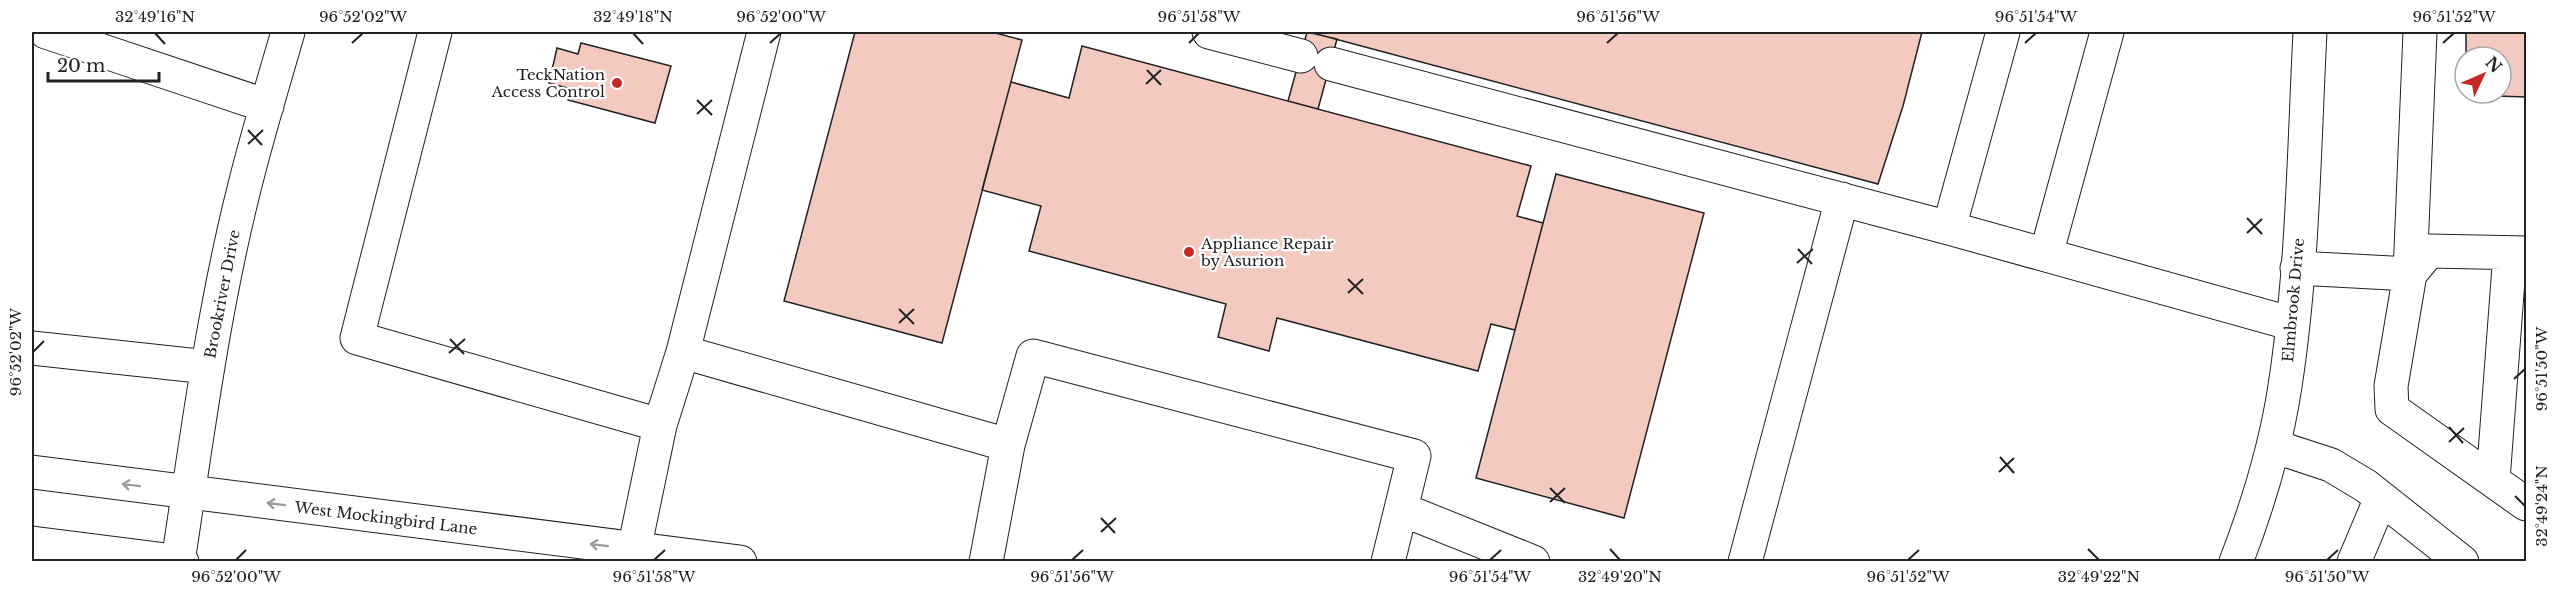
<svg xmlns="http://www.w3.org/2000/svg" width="2558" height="593" font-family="'Libre Baskerville',serif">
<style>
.building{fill:#f3c9c0;stroke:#222;stroke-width:1.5}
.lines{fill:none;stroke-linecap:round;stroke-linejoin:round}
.minor-casing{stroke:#222;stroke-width:35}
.major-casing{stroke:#222;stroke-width:35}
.minor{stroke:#fff;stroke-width:33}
.major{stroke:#fff;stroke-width:33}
.oneway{stroke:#9c9c9c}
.ticks{fill:none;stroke:#222;stroke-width:2}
.poi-dot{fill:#c62828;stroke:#fff;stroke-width:2}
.labels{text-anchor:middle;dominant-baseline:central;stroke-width:4.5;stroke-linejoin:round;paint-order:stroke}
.poi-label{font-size:15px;fill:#222;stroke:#fff;text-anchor:end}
.street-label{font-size:15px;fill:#222;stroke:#fff}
.neatline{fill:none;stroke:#222;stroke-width:2}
.ticks-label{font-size:15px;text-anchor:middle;fill:#222}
</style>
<rect width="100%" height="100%" fill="#fff"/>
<path class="building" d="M855 32H992L1022 40 942 343 784 301Z
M1307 32 1337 39 1318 109 1288 101Z
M1309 32H1922L1903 106 1878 184Z
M2466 32H2526V97L2466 95V93H2501V57H2466Z
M581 43 671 66 655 123 568 100 571 89 549 83 557 48 578 54Z
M1082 46 1531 166 1517 216 1543 223 1515 330 1491 324 1478 371 1277 318 1269 351 1218 337 1226 304 1029 251 1041 206 982 190 1011 82 1069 98Z
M1556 174 1704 213 1624 518 1476 478Z"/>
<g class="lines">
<defs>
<path id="minor" d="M46 32 267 106
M435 32 357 338 660 425
M1209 32 1301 56
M2420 32 2410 274 2391 386 2392 409 2526 504
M1331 64 1949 228 2293 324
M1949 228 2003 32
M2046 255 2107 32
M2297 268 2410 274 2429 251 2526 253
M32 348 208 367
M683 352 1008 445 986 562
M1008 445 1033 356 1414 456 1388 562
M2273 446 2331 465 2366 486 2462 562
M2493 480 2510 253
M1401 509 1533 562
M634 550 660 425 683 352 764 32
M178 562C197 437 213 312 244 189 257 136 273 84 288 32
M1745 562 1842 199
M2236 562C2258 505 2276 446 2285 386 2303 269 2304 149 2310 32
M2354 562 2381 498"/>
<path id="major" d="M32 472 740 562
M32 543 182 562"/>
</defs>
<use href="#minor" class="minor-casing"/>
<use href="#major" class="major-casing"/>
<use href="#minor" class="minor"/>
<use href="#major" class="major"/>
</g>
<defs><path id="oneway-shaft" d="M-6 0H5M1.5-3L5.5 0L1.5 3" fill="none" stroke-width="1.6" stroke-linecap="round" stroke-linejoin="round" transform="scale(1.5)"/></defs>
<g class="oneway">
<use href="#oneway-shaft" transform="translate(131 485) rotate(-173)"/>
<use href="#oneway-shaft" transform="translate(276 504) rotate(-173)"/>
<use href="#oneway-shaft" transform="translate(599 545) rotate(-173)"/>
</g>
<path class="ticks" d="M155 33 165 44M633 33 643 44M352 43 363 33M770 43 781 33M1189 43 1199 33M1607 43 1618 33M2025 43 2036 33M2443 43 2454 33M1147 70 1161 85M1146 84 1161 70M697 100 712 115M697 114 712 100M248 130 262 145M248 144 263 130M2247 218 2262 234M2247 233 2262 219M1798 249 1812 264M1797 263 1813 249M1348 279 1363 294M1348 293 1363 279M899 309 914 324M899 323 914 309M450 339 464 354M33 352 44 341M449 353 465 339M2514 379 2525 369M2449 427 2463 443M2449 442 2464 428M2000 457 2014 473M1999 472 2014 458M1550 488 1565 503M2515 496 2525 506M1550 502 1565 488M1101 518 1115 533M1101 532 1116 518M1610 549 1620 560M2088 549 2099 560M236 560 246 550M654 560 665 550M1072 560 1083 550M1490 560 1501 550M1908 560 1919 550M2327 560 2338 550"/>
<g class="poi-dot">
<circle cx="617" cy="83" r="6"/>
<circle cx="1189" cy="252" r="6"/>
</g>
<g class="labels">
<g class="poi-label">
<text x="605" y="74">TeckNation<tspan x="605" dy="17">Access Control</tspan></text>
<text x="1201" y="243" text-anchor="start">Appliance Repair<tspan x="1201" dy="17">by Asurion</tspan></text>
</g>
<g class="street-label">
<text transform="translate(222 294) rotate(-79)">Brookriver Drive</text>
<text transform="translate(2293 300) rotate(-85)">Elmbrook Drive</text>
<text transform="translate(386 518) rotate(7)">West Mockingbird Lane</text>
</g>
</g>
<rect width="2558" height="593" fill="none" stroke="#ffffff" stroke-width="66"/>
<g transform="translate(2483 75) rotate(46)"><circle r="28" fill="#ffffff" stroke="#a7a7a7" stroke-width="1.5"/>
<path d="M0-4.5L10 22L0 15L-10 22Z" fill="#c62828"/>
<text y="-9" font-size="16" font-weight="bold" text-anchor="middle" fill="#222222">N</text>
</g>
<path d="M48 72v9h111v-9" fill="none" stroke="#222222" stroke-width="3"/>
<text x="57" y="72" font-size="18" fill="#222222" stroke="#ffffff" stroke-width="4.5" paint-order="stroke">20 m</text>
<rect x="33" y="33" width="2492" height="527" class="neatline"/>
<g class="ticks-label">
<text x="155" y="22">32°49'16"N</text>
<text x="363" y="22">96°52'02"W</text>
<text x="633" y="22">32°49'18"N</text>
<text x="781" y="22">96°52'00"W</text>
<text x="1199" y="22">96°51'58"W</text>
<text x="1618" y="22">96°51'56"W</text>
<text x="2036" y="22">96°51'54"W</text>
<text x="2454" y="22">96°51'52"W</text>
<text transform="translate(16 352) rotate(-90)" y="5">96°52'02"W</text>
<text transform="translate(2542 369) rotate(-90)" y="5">96°51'50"W</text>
<text transform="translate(2542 506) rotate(-90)" y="5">32°49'24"N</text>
<text x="236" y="582">96°52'00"W</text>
<text x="654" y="582">96°51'58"W</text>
<text x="1072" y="582">96°51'56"W</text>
<text x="1490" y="582">96°51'54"W</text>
<text x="1620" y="582">32°49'20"N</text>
<text x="1908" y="582">96°51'52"W</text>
<text x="2099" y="582">32°49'22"N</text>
<text x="2327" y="582">96°51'50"W</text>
</g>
</svg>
